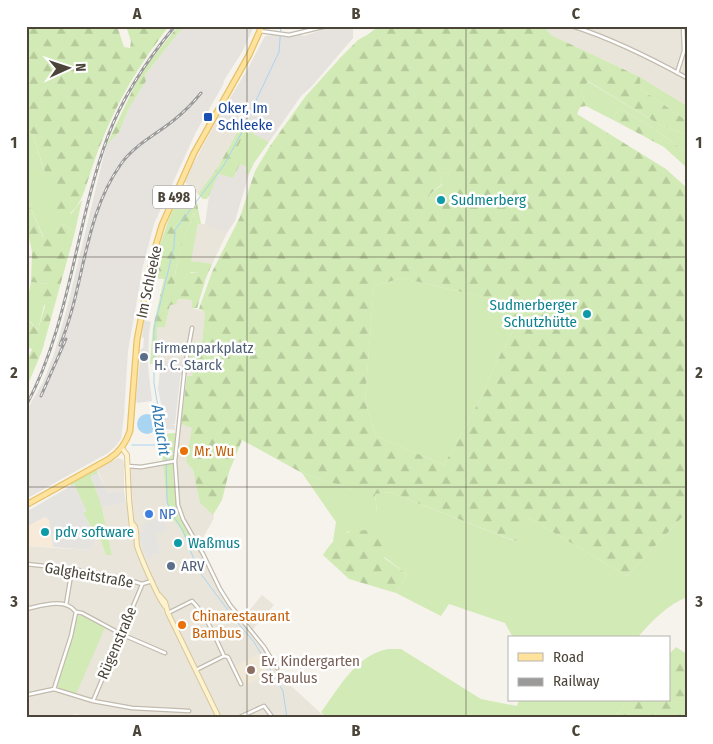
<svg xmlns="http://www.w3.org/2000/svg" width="713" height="744" font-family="'Fira Sans Condensed',sans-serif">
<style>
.residential{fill:#eae5da;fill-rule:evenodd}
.commercial{fill:#f7ead8}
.industrial{fill:#e6e2dd}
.education{fill:#efe8d6}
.grass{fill:#d2eab5}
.forest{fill:url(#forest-firs);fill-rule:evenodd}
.parking{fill:#e5e3e0}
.water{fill:#a9d4f2}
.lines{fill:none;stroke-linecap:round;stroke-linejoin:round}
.stream{stroke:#a9d4f2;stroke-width:1}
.street-casing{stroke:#c2bbae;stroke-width:5}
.secondary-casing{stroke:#d6c79b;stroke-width:6}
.primary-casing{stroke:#e6c16a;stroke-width:7}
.street{stroke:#fff;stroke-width:2.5}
.secondary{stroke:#fff3cd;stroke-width:4}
.primary{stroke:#ffe39c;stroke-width:4.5}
.rail-casing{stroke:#9a9a9a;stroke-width:3}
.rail{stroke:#fff;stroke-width:1;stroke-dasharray:4;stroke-linecap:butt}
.grid{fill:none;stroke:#4b4439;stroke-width:1;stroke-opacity:0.55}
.transit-dot{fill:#1a4fb4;stroke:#fff;stroke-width:2}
.culture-dot{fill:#0f9aa8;stroke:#fff;stroke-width:2}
.service-dot{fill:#5c6f8a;stroke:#fff;stroke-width:2}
.food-dot{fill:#e8710a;stroke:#fff;stroke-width:2}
.shop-dot{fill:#3f7fe0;stroke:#fff;stroke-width:2}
.education-dot{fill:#8d6e63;stroke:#fff;stroke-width:2}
.labels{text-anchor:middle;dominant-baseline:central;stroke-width:5;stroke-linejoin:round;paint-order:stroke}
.shield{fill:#fff;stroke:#817c74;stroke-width:1}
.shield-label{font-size:14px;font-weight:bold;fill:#4b4439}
.transit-label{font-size:15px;fill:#164399;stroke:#fff;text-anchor:start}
.culture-label{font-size:15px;fill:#0d838f;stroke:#fff;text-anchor:start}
.street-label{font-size:15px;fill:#4b4439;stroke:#fff}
.service-label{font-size:15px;fill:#4e5e75;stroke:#fff;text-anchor:start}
.food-label{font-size:15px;fill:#c56008;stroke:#fff;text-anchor:start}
.shop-label{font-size:15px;fill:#366cbe;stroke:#fff;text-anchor:start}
.education-label{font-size:15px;fill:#785e54;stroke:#fff;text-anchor:start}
.water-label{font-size:16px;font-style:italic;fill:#2e7ab2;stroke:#fff}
.neatline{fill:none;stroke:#4b4439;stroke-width:2}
.grid-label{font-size:16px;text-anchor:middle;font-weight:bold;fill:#4b4439}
</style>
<defs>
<pattern id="forest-firs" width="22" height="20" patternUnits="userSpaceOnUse" patternTransform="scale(1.25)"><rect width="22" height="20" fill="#d2eab5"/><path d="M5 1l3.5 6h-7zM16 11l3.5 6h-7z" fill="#b6ca9c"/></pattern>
</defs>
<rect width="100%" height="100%" fill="#f6f3ec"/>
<path class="residential" d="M544 26H687V106L640 77 551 35Z
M218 118 240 127 218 167 198 194 184 181Z
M198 224H208L227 233 212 264 190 261Z
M178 299 193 300 192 308 205 312 202 342H192L189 363 194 364 192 376 180 375 181 362 157 359V327H165L170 305Z
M181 424 193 428 186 462 193 470 200 503 213 515 214 518 199 545 221 588 231 603 244 617 262 595 274 605 253 629 268 650 286 681 326 718H83L78 714 50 718H26V546L89 550 92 544 99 536 106 555H112L102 507 131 502 129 464 143 465 163 462 168 513 180 528 190 550 193 540 178 515 173 476 176 433ZM77 617 105 628 84 673 73 636Z
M118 458 123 460 124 464V491L108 493 97 469Z"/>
<path class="commercial" d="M45 517 49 520 53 547 26 546V527Z"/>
<path class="industrial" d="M184 26H254L242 52 223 82 224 83 196 132 154 224 143 266 128 351 124 416 121 439 116 446 108 453 26 499V411L43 382 54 354 67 308 106 146 120 131 128 110 146 81 145 75Z
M331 27 353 29V38L312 86 301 96 269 142 218 118 247 70 265 36 273 35 285 37 298 34 304 36Z
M240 164 247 167 245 172 249 174 235 221 227 233 205 224 209 196 215 181 219 174 233 178Z"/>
<path class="education" d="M259 654 269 674 243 686 233 667Z"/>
<path class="grass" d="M640 77 687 106V121L641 89Z
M587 81 660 125 687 135V153L653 128 620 109 614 115 617 122 586 106 581 91Z
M26 130 33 135 44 171 71 214 82 200 75 232 63 224 44 238 26 197Z
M246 130 269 142 254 163 234 152Z
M444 173 448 174 452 182 449 192 435 203 429 195 442 185 441 175Z
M194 213 198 224 191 261 207 263 203 272H191L179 291 175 290C173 264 184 237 194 213Z
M402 278 487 298 515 326 491 373 483 394 444 465 376 436 365 401 374 286Z
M31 282 49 284 38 330 30 321H26V309Z
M176 433 173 476 178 515 193 540 191 551 180 528 168 513 160 434Z
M97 469 98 473 91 477 101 503 112 555H106L99 536 97 538 83 513 86 511 74 484 71 486 70 484Z
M302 473 351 489 377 511 375 494 389 492 517 542 529 518 627 576 687 512V597C667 605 651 622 637 638H513L505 623 449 604 441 616 396 593 407 574 349 531 333 541 336 522Z
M80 614 105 628 76 694 57 689 77 617Z
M388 649H401L481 699 517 706 519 700H628L614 718H326L321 712C339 688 356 655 388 649Z"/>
<path class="forest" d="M26 26H117L124 47 130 48 131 41 126 26H169C132 74 110 114 91 171 85 188 82 207 65 217L56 208 33 135 26 130Z
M178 26H184L145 75 146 81 128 110 120 131 106 146 136 83 150 61Z
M379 26H544L551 35 640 77 641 89 687 121V135L660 125 588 81 581 91 586 106 580 107 577 114 666 169 687 188V458L685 459 687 462V512L627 576 529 518 518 542 389 492 375 494 377 512 351 489 302 473 242 440 229 472 222 500 213 515 200 503 193 470 186 462 192 428 181 424 187 376H192L194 365 189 363 192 342H202L205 312 199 309 212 272 240 217 255 171 270 146 305 97 342 56 358 40 367 35ZM444 173 448 174 451 182 449 192 435 203 429 195 442 184 441 176ZM402 278 487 298 515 326 491 373 483 394 444 465 376 436 365 401 374 286Z
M620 109 653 128 687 153V168L664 147 617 122 614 115Z
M240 127 246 130 235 152 254 163 249 174 245 173 247 167 240 164 233 178 219 174C214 182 212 191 207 199H203L198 194 218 167Z
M183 187 196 198 201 224H198L194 213C184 237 173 264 175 290H179C184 275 186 272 202 272L207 263 212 264 206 278 197 308H192V300L178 299 176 304 170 305 165 327H157V364H150L153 327 164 279 151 278C159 247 168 216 183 187Z
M26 197 43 237 63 224 75 232 42 351 26 389V363L32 349 27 347 26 350V321H29L38 330 45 306 41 299 49 284 31 282 32 252 26 222Z
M368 530 390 547 384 558 407 574 396 593 349 579 323 555C337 534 343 531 368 530Z
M676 647 687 654V718H614L628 700H669V654Z"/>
<path class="parking" d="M144 320 151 322 149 333 148 365 152 401 137 403 136 400 141 349 143 348 144 338 142 337Z
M161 360 182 362 175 424H172L175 425V430L166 429 158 389Z
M98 473 108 493 124 491 126 503 102 507 91 476Z
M74 484 86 510 83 513 97 538 89 550 53 547 49 520 45 517 26 527V512Z
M167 515 169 520 164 522 167 530 156 534 158 539 156 540 161 553 152 555 153 557 147 559 139 533 144 531 142 526 145 525V523Z"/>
<path class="water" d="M137 424a10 10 0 1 1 20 0a10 10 0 1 1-20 0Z"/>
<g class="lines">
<path class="stream" d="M251 111 279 52 281 26
M242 132 224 165 175 230 174 247 154 329V383L166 454 167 502 171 512 183 531 198 570 236 621 254 642 283 691 287 718
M132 445H163"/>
<defs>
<path id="street" d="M572 26C613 39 649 57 687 78
M260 31 289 35 327 26
M677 73 684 51 683 26
M175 461 178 505 183 519 203 554 220 589 230 605 264 647 277 668
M127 466 141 467 175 461 185 366 192 328
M26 564 72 569 122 578 142 584 152 581
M66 605 72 569
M26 609C41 606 65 597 76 612L82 613 121 634 165 653
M168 613 192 601C207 616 215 637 224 656L196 670
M224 656 228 657 241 684
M54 689 71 636 76 612
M26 695 54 689 93 701 132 708 189 711
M93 701 142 585
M238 718 264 706 273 718"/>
<path id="secondary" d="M122 448 127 455 129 499 132 528 135 535
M133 524 135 527C137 533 136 539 137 546 140 556 159 600 165 606
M159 595 165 602 168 613 219 718"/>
<path id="primary" d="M26 505 109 459C120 452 126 443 130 431L137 340 153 255 162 225 194 153 249 55 262 26"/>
</defs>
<use href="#street" class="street-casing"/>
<use href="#secondary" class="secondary-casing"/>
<use href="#primary" class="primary-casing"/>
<use href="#street" class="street"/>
<use href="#secondary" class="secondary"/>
<use href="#primary" class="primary"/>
<defs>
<path id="rail" d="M60 345C85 286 83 217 121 164 134 145 157 134 174 120 184 112 193 103 201 93
M41 396 66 339
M26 406C71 322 75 225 108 136 123 96 147 60 175 26"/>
</defs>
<use href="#rail" class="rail-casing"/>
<use href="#rail" class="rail"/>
</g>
<path class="grid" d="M247 26V718M466 26V718M26 257H687M26 487H687"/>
<rect class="transit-dot" x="203" y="112" width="10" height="10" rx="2.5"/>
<g class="culture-dot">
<circle cx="441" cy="200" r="5"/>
<circle cx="587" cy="314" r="5"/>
<circle cx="45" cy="532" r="5"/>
<circle cx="178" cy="543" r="5"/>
</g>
<g class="service-dot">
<circle cx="144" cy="357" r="5"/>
<circle cx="171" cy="566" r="5"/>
</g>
<g class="food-dot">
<circle cx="184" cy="451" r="5"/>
<circle cx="182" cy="625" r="5"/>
</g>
<circle class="shop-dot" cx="149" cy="514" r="5"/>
<circle class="education-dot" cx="251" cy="670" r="5"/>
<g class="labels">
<rect class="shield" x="153" y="185.5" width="42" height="23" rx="4"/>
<g class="shield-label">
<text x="174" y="197">B 498</text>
</g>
<g class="transit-label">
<text x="218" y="108">Oker, Im<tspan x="218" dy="17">Schleeke</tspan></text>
</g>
<g class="culture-label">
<text x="451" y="200">Sudmerberg</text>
<text x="577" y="305" text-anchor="end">Sudmerberger<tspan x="577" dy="17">Schutzhütte</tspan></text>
<text x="55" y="532">pdv software</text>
<text x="188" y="543">Waßmus</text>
</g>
<g class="street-label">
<text transform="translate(149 282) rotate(-78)">Im Schleeke</text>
<text transform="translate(89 575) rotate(10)">Galgheitstraße</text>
<text transform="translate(117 643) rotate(-67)">Rügenstraße</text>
</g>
<g class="service-label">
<text x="154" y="348">Firmenparkplatz<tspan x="154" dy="17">H. C. Starck</tspan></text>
<text x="181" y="566">ARV</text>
</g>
<g class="food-label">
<text x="194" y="451">Mr. Wu</text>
<text x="192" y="616">Chinarestaurant<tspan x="192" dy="17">Bambus</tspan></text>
</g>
<g class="shop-label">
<text x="159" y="514">NP</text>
</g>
<g class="education-label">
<text x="261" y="661">Ev. Kindergarten<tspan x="261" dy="17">St Paulus</tspan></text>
</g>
<g class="water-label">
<text transform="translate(161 430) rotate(81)">Abzucht</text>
</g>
</g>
<rect width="713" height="744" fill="none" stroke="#ffffff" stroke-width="55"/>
<rect x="508" y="636" width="162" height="65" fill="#ffffff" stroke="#b7b4b0"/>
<rect x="518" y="653" width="25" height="8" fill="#ffe39c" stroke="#b7b4b0"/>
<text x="553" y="662" font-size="15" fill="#4b4439">Road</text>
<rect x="518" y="678" width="25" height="8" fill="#9a9a9a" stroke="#b7b4b0"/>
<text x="553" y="686" font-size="15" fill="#4b4439">Railway</text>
<g transform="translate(68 68) rotate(87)" stroke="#ffffff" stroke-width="4" paint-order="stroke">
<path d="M0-4L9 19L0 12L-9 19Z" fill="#4b4439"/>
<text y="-8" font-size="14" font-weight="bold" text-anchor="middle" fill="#4b4439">N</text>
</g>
<rect x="28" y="28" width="658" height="688" class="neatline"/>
<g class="grid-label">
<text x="137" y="19">A</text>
<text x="356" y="19">B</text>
<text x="576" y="19">C</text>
<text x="14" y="148">1</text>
<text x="699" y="148">1</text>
<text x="14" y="378">2</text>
<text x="699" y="378">2</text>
<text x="14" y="607">3</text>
<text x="699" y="607">3</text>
<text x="137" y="736">A</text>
<text x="356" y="736">B</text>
<text x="576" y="736">C</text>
</g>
</svg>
